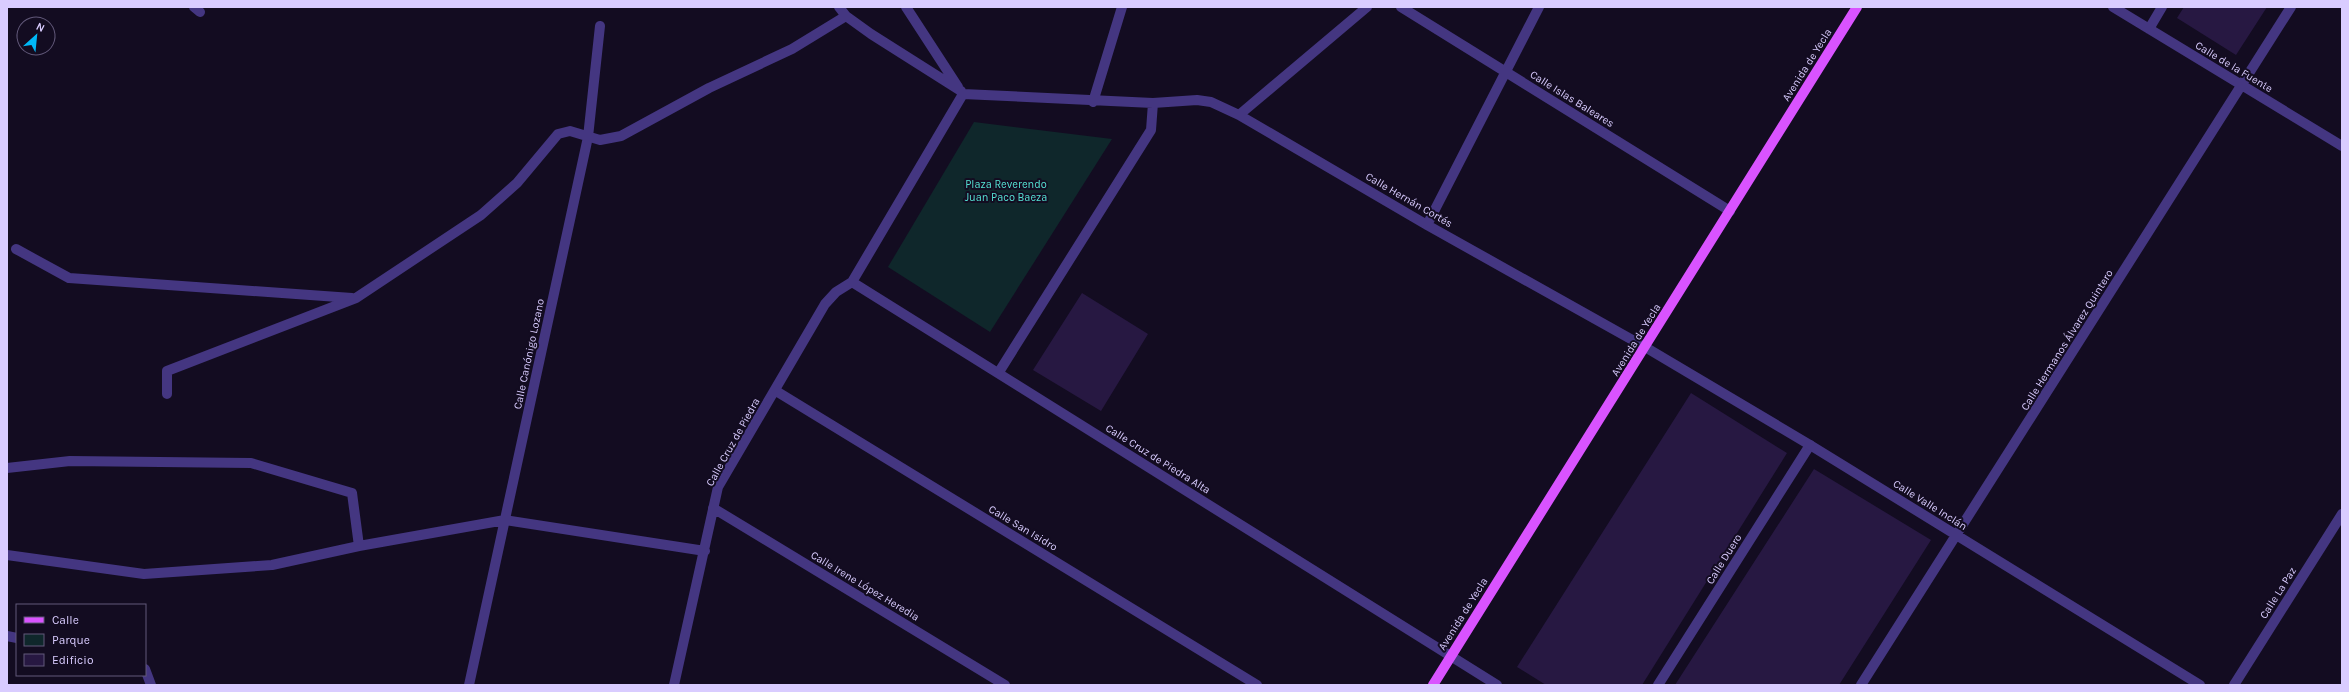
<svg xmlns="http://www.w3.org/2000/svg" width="2349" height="692" font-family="Karla,sans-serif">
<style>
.green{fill:#0f272b}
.building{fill:#271842}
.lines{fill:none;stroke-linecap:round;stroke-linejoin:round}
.lane{stroke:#443681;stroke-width:10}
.street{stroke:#443681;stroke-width:10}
.primary{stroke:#d953ff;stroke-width:10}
.labels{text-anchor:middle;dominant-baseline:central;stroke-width:4;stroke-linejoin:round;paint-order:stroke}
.street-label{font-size:11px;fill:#d9ccff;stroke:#130c21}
.park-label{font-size:11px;fill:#55e2d4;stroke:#130c21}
</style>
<rect width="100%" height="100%" fill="#130c21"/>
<path class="green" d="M974 122 1112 139 990 332 888 267Z"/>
<path class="building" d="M2184 7H2267L2236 55 2177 18Z
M1082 293 1148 334 1101 411 1033 370Z
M1691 393 1787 453 1642 685H1546L1517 667Z
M1814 469 1931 540 1839 685H1675Z"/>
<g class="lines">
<path class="lane" d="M7 636 17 638
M145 669 151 685
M1658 685 1810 445"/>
<path class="street" d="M194 7 200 12
M839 7 846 16 871 34 961 91
M906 7 958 87
M1401 7 1730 211
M2113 7 2342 146
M2149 29 2162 7
M1093 102 1122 7
M1153 103 1197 100 1211 102 1239 115 1427 225 1645 347 1810 445 2200 685
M1239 115 1367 7
M1427 225 1539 7
M16 249 69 278 352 298
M852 282 1497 685
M776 391 1257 685
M167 394V371L356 298 481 215 517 183 558 134 570 131 600 140 621 136 709 88 792 49 846 16
M7 468 70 461 251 463 352 493 359 546
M713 508 1005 685
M7 555 144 574 272 565 359 546 505 520 705 551
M469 685 588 137 600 26
M674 685 718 487 825 304 836 292 852 282 963 94 1153 103 1151 130 999 372
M1861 685 2291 7
M2234 685 2342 514"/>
<path class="primary" d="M1433 685 1857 7"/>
</g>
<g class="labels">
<g class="street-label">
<text transform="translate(1807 65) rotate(-58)">Avenida de Yecla</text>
<text transform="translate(2234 67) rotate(31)">Calle de la Fuente</text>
<text transform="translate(1572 99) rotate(32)">Calle Islas Baleares</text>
<text transform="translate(1409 200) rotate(30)">Calle Hernán Cortés</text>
<text transform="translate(1636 340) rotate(-58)">Avenida de Yecla</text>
<text transform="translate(2067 340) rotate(-58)">Calle Hermanos Álvarez Quintero</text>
<text transform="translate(529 354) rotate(-78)">Calle Canónigo Lozano</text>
<text transform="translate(733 442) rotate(-61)">Calle Cruz de Piedra</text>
<text transform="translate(1158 459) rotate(32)">Calle Cruz de Piedra Alta</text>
<text transform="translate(1930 505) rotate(32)">Calle Valle Inclán</text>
<text transform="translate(1023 528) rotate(31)">Calle San Isidro</text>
<text transform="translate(1724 559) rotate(-58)">Calle Duero</text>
<text transform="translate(865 586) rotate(31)">Calle Irene López Heredia</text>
<text transform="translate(2278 593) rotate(-58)">Calle La Paz</text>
<text transform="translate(1463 614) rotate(-58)">Avenida de Yecla</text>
</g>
<g class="park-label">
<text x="1006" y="184">Plaza Reverendo<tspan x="1006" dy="13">Juan Paco Baeza</tspan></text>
</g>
</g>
<rect width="2349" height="692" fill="none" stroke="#d9ccff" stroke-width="16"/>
<rect x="16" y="604" width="130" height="72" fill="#130c21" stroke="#62597a"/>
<rect x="24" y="617" width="20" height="6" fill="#d953ff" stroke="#62597a"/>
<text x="52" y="624" font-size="12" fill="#d9ccff">Calle</text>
<rect x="24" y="634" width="20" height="12" fill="#0f272b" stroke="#62597a"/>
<text x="52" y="644" font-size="12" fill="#d9ccff">Parque</text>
<rect x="24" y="654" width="20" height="12" fill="#271842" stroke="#62597a"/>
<text x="52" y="664" font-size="12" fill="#d9ccff">Edificio</text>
<g transform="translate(36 36) rotate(27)"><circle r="19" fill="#130c21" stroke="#62597a"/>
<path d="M0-3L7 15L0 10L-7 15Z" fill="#00b8f7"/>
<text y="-6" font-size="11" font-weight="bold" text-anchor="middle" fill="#d9ccff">N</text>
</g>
</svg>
